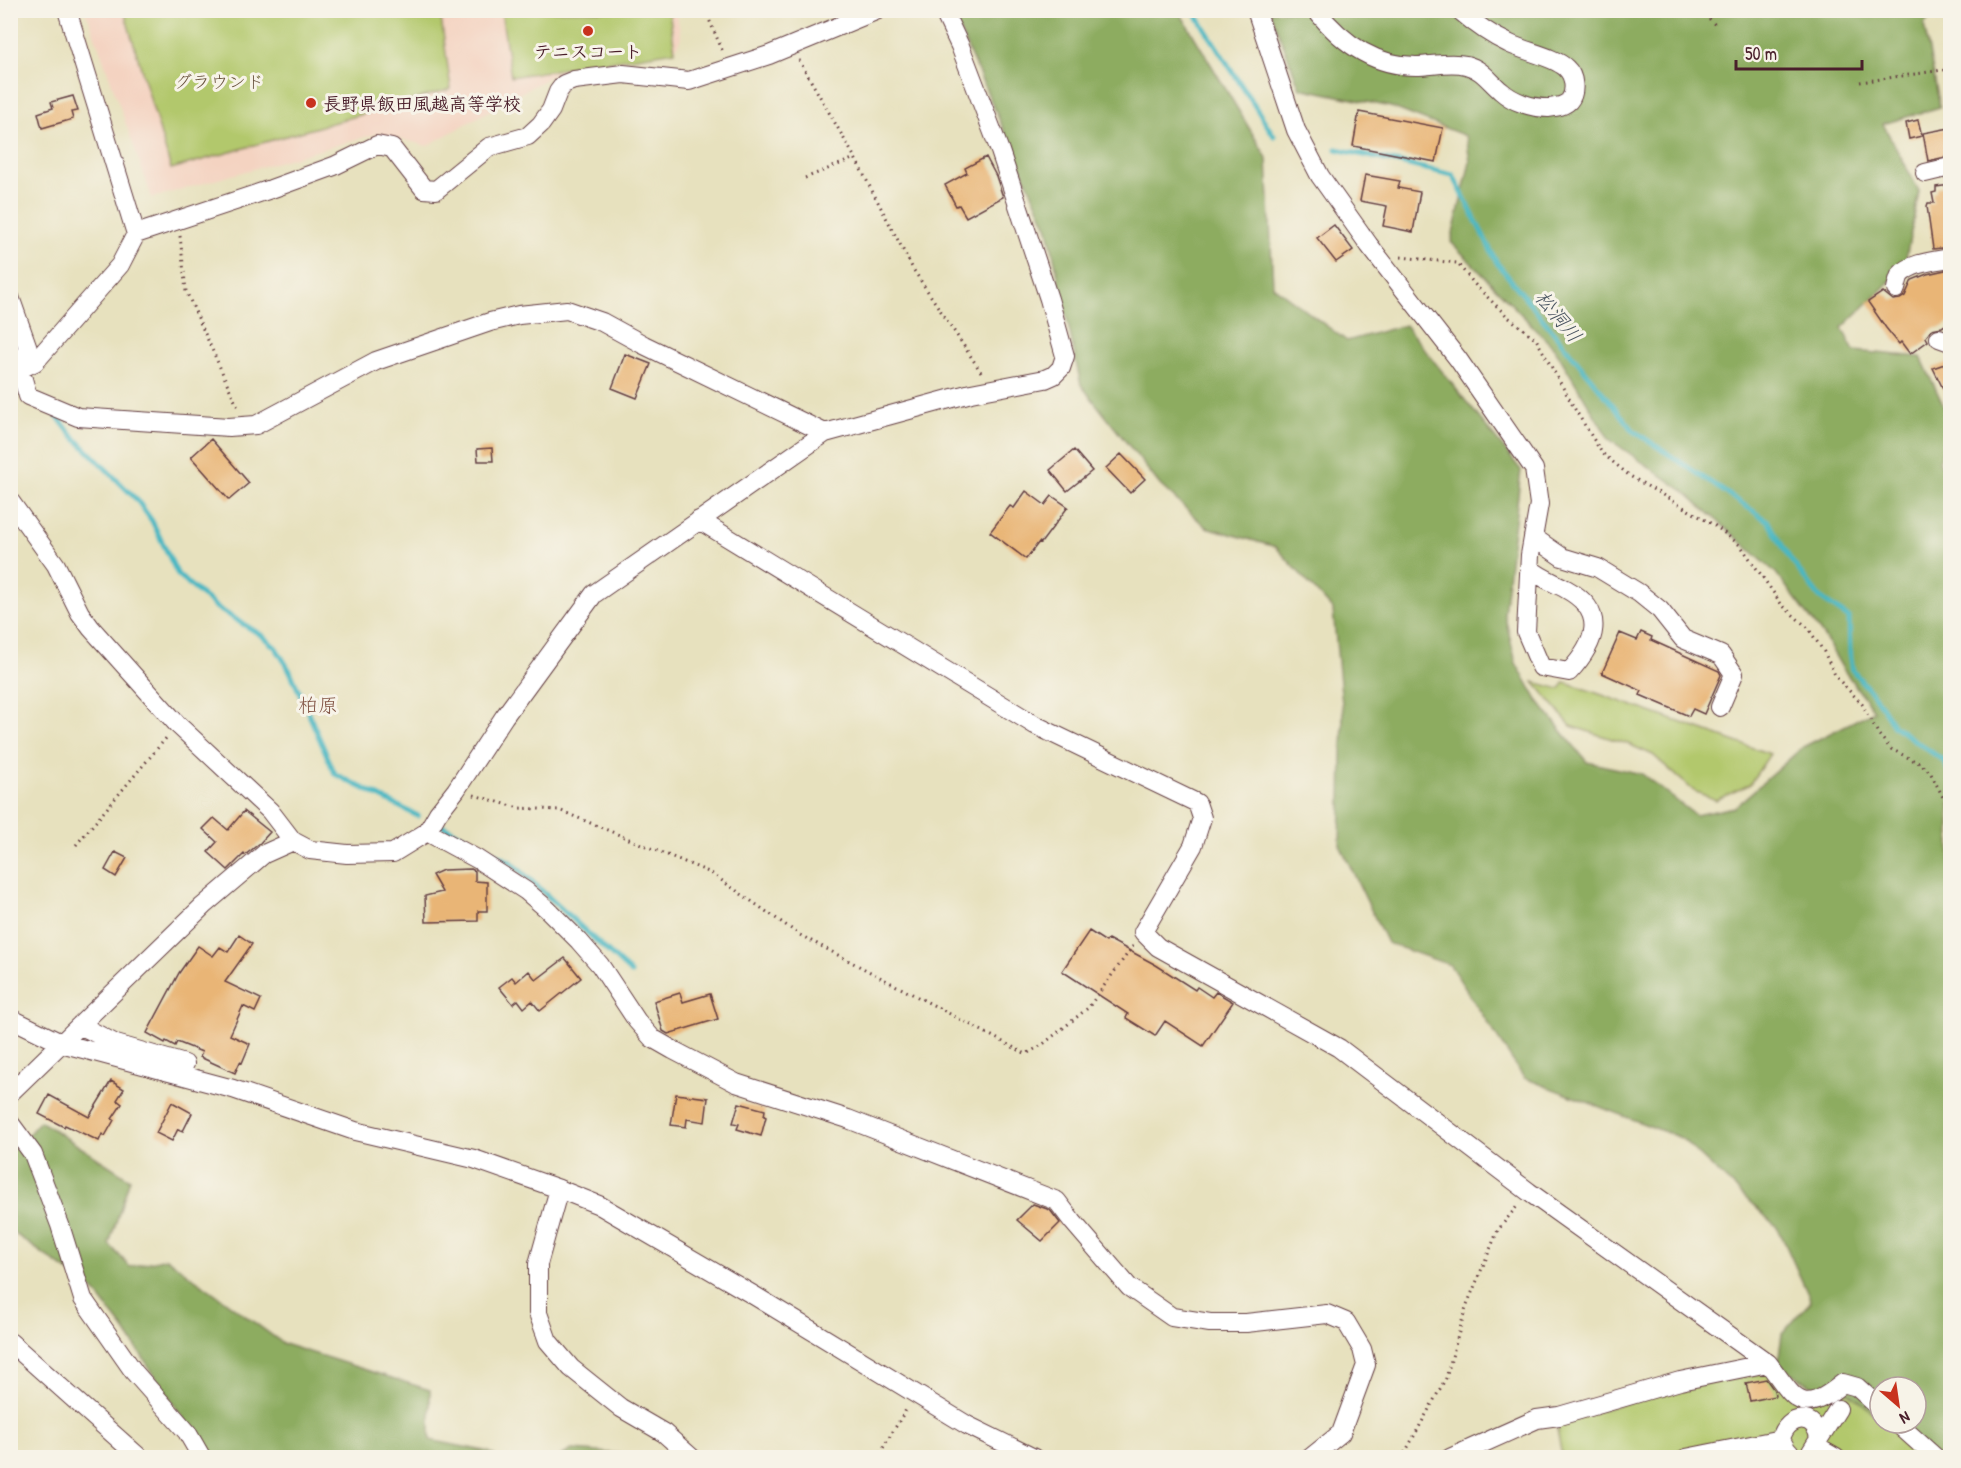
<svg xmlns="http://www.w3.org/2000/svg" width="1961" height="1468" font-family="'Patrick Hand','Klee One',sans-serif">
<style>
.built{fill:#f4d3c1}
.green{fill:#b2c86c;stroke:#7e744c;stroke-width:1.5}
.forest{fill:#8dac60;stroke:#6c6646;stroke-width:1.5}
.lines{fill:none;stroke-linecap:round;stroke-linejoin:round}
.stream{stroke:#48b7c2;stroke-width:5}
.building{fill:#e9b576}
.minor-casing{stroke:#623c41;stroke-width:20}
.path{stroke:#623c41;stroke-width:3;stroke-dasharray:1.5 4.5;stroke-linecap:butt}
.minor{stroke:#fff;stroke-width:18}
.poi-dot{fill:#c8321e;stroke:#f7f3e8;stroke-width:2}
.labels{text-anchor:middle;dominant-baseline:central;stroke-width:6;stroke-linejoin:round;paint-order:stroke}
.poi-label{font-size:18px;font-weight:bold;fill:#4a1f2b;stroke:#f7f3e8}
.park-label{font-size:18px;fill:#69523e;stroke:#f7f3e8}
.water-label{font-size:20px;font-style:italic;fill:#495460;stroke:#f7f3e8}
.neighbourhood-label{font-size:20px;fill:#825445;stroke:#f7f3e8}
</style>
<rect width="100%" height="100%" fill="#f7f3e8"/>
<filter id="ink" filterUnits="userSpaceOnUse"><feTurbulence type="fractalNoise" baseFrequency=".0167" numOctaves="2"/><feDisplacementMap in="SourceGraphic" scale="12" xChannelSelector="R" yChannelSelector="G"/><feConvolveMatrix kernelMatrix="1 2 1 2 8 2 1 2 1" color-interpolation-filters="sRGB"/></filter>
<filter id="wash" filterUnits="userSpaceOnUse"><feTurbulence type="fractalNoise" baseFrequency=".008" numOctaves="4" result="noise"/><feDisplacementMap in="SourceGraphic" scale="24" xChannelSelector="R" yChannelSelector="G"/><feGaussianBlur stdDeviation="1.35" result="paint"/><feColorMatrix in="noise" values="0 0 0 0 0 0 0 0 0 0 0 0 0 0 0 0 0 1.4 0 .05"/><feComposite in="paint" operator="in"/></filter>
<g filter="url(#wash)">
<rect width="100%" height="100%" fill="#e7e1be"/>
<path class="built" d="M676 10 681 37 675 51 558 72 427 146 379 133 152 198 89 19 84 11Z"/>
<path class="green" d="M124 11H440L451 89 171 169Z
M501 11H669L675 51 511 77Z
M1534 682 1560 689 1565 682 1770 754 1749 785 1716 800 1694 791 1653 755 1628 744 1571 726Z
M1774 1372 1810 1393 1849 1392 1880 1418V1423H1885L1926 1457H1562L1556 1423 1679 1387Z"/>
<path class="forest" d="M951 11H1179L1267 158 1273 286 1347 341 1405 325 1521 470 1504 613 1516 663 1537 700 1587 762 1642 774 1695 815 1735 807 1803 747 1874 711 1843 669 1823 635 1776 573 1685 492 1609 439 1555 349 1451 242 1470 162 1466 136 1391 107 1300 88 1270 11H1935L1924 25 1940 107 1883 124 1919 191 1904 268 1842 328 1854 351 1921 357 1950 420V429L1939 462 1950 475V1457H1929L1885 1423H1916V1387H1880V1418L1849 1392 1812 1386 1778 1364 1782 1334 1811 1301 1778 1228 1681 1138 1524 1078 1450 965 1387 943 1340 845 1343 714 1333 610 1276 547 1206 527 1160 485 1081 385 1048 229Z
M40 1121 130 1179 109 1244 130 1267 166 1258 284 1344 430 1390V1440L489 1452 496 1457H209L124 1329 93 1289 11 1231 10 1136 20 1144Z
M572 1450 660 1457H559Z"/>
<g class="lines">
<path class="stream" d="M1193 10 1274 136
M1337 149 1453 175 1497 263 1634 431 1768 521 1790 559 1820 598 1849 618 1850 652 1853 671 1876 698 1894 726 1944 761 1950 772
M57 416 70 433 137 500 152 521 178 575 217 608 261 635 276 648 290 671 335 774 418 816
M440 824 512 863 631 973"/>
</g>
<g id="blocks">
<path class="building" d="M73 96 78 111 71 112 73 119 42 128 38 113 53 108 51 102Z
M1359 112 1443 128 1436 162 1353 146Z
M1918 120 1922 136 1909 139 1906 123Z
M1950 128V156L1928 161 1923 133Z
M986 157 996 176 1003 197 966 217 959 205 956 206 945 185 967 173 965 168Z
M1365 175 1400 181 1398 188 1420 192 1413 232 1383 226 1387 206 1360 201Z
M1950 185V247L1933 249 1927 206 1928 203H1934L1932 193 1936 192V187Z
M1334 225 1353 250 1336 262 1317 238Z
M1950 269V322L1942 327 1932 329 1926 337 1928 341 1910 354 1901 342 1899 344 1886 328 1868 302 1883 292 1893 300 1900 299 1905 296 1912 280 1927 274Z
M625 354 651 364 637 398 612 388Z
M1950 362V403L1933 368Z
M211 439 249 483 229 500 191 457Z
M492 448 493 461H478L477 449Z
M1074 450 1092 471 1067 491 1050 470Z
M1121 454 1145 479 1130 493 1106 468Z
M1026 491 1045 505 1052 496 1068 507 1041 543 1039 542 1026 559 990 532 1010 506 1014 508Z
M1641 632 1652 637 1651 640 1719 671 1721 675 1704 714 1693 709 1689 716 1640 695 1642 691 1602 673 1620 633 1637 640Z
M244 811 270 832 260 843 245 855 244 854 228 870 208 852 217 842 203 829 214 818 228 830Z
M115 852 127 858 116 877 105 870Z
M471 869 475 871V881L487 882V911H478V921L426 922 425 896 442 892 432 875 443 870Z
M1089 931 1106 942 1108 939 1156 965 1195 990 1197 987 1212 997 1216 992 1233 1002 1203 1046 1165 1021 1155 1036 1126 1018 1128 1014 1062 971Z
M239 935 252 944 225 982 261 999 255 1012 243 1006 230 1035 250 1044 242 1063 240 1062 235 1073 200 1057 202 1052 177 1042 175 1046 166 1041 165 1043 147 1033 179 973 198 946 213 956 220 947 228 952Z
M565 958 581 978 540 1011 532 1001 524 1008 518 1000 513 1004 499 987 512 977 516 982 529 971 536 980Z
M680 993 683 1002 710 994 718 1019 668 1034 663 1031 654 1001Z
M111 1081 124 1089 117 1100 122 1104 112 1119 114 1120 105 1136 102 1134 99 1141 65 1125 64 1127 39 1114 49 1095 89 1117Z
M676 1094 708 1098 705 1122 687 1119 686 1127 671 1125Z
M172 1102 192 1113 183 1131 178 1129 172 1141 156 1133Z
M739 1103 765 1110 764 1116 766 1117 761 1136 737 1129 739 1124 733 1123Z
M1033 1204 1050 1210 1060 1223 1042 1241 1017 1220Z
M1766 1379 1774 1390 1775 1396 1750 1401 1746 1383Z"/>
</g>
</g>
<g filter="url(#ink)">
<use href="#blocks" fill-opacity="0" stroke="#623c41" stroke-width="1.5"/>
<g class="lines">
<defs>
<path id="minor" d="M1256 10 1296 130 1320 176 1369 245 1458 359 1534 469 1539 504 1530 555 1526 632 1541 667 1569 672C1596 643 1608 612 1566 589 1553 582 1541 578 1529 568
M1316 10C1341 42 1374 66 1416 66 1432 66 1450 61 1466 65 1482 69 1489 81 1501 91 1513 102 1532 108 1548 108 1555 107 1563 107 1569 101 1576 93 1575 76 1566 68 1555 57 1523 51 1508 43 1490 35 1474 23 1459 10
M1925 173 1950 167
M136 234 271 189 334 166 377 145 392 148 424 189 436 190 489 147 528 136 541 124 551 110 558 92 564 84 574 80 623 74 689 81 769 55 878 10
M1896 289C1897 284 1898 279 1900 275 1912 262 1935 261 1950 258
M10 297 28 348 20 369 28 396 78 417 229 427 256 425 376 361 490 322 519 315 567 310 602 322 644 345 825 433
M1939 338 1950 342
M18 370 35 362 120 265 136 234 67 10
M10 501 56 565 80 613 91 628 177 724 270 811 293 841 310 850 347 854 393 853 427 832 438 813 456 790 504 717 594 594 825 433 971 393 1045 379 1054 375 1061 368 1065 356 1049 299 1000 151 960 46 943 10
M699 520 1035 725 1197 803 1202 818 1193 846 1143 932 1158 947 1339 1048 1529 1192 1768 1363C1796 1400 1800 1418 1843 1383L1857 1387 1880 1408
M1533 537 1562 557 1598 568 1639 593 1660 610 1683 639 1721 655 1734 674 1720 707
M427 832 477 859 526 891 547 909 579 941 600 965 637 1021 652 1038 673 1050 736 1083 848 1119 1057 1201 1073 1222 1129 1287 1172 1317 1210 1323H1246L1327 1314 1346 1322 1362 1349 1366 1365 1341 1433 1310 1458
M10 1018 61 1043 233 1089 355 1131 474 1159 559 1189 599 1205 755 1296 967 1425 1034 1458
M80 1025 116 1044 185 1064
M10 1093 203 906 264 854 293 841
M10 1123 33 1154 60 1225 83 1299 134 1372 187 1432 202 1458
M559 1189 538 1264V1313L548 1341 571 1368 621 1408 664 1433 692 1458
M10 1342 140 1458
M1897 1423 1936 1458
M1815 1446 1836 1458
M1450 1458 1537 1419 1559 1416 1680 1381 1768 1363
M1686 1458 1781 1439
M1796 1458C1788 1453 1785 1448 1781 1439 1787 1414 1816 1412 1819 1439
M1807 1458 1838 1409"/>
</defs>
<use href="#minor" class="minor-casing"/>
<path class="path" d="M705 10 723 52
M1701 10 1717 27
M799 60 855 158 913 269 983 375
M1860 82 1950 69
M805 178 855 158
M180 236 186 291 239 410
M1401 257 1457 263 1477 287 1508 317 1536 339 1576 411 1602 453 1630 476 1714 525 1741 546 1782 605 1808 628 1824 652 1836 677 1862 704 1879 735 1891 749 1919 763 1930 772 1947 805 1950 807
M474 795 519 808 559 810 711 873 800 935 1026 1054 1042 1045 1088 1008 1133 946
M76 845 167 737
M877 1458 907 1408
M1402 1458 1446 1378 1466 1307 1498 1230 1518 1205"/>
<use href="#minor" class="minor"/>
</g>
</g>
<g class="poi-dot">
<circle cx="588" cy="31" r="6"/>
<circle cx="311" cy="103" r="6"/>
</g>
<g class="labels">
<g class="poi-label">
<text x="588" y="51">テニスコート</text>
<text x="323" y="103" text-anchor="start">長野県飯田風越高等学校</text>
</g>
<g class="park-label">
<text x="219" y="81">グラウンド</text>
</g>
<g class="water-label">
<text transform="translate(1559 316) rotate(51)">松洞川</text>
</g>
<g class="neighbourhood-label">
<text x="318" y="704">柏原</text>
</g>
</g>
<rect width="1961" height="1468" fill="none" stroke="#f7f3e8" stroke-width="36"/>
<g transform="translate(1898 1405) rotate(151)"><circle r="28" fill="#f7f3e8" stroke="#b29e9c" stroke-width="1.5"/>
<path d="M0-4.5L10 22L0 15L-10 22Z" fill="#c8321e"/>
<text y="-9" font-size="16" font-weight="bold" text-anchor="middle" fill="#4a1f2b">N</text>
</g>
<path d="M1736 60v9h126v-9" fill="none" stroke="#4a1f2b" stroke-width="3"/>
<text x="1745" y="60" font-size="18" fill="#4a1f2b" stroke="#f7f3e8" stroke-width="4.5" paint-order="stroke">50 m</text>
</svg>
